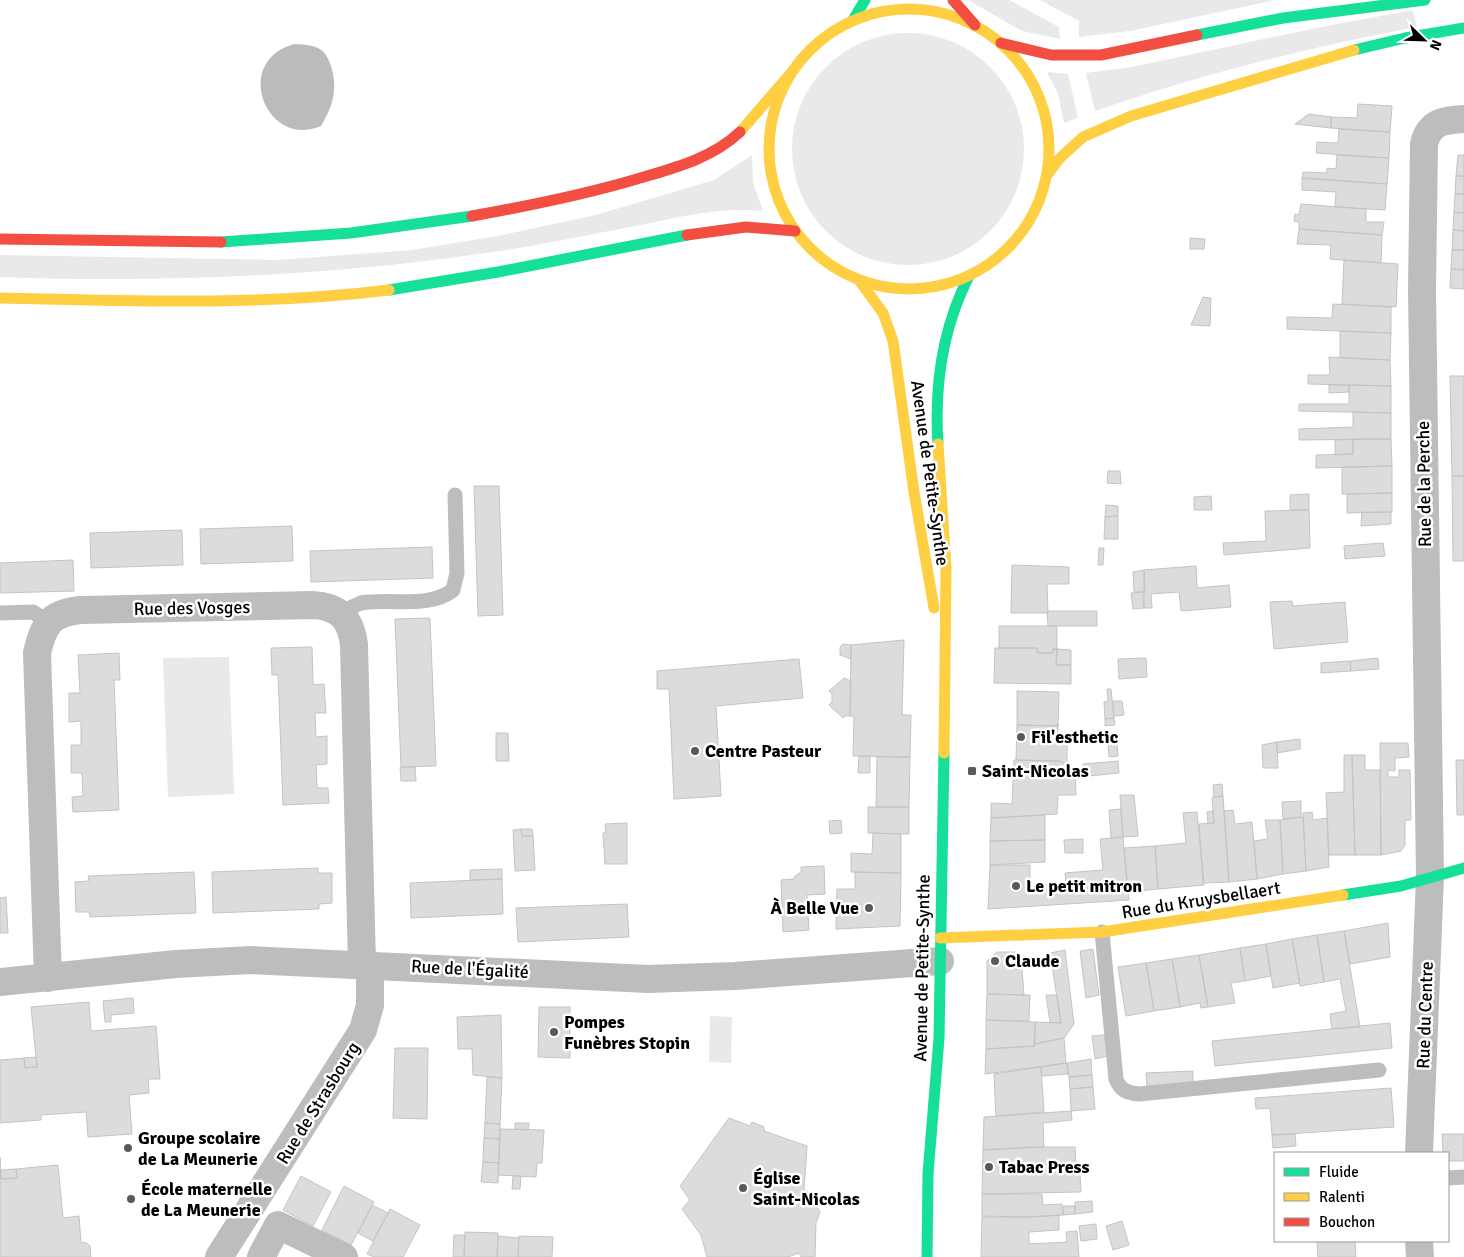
<svg xmlns="http://www.w3.org/2000/svg" width="1464" height="1257" font-family="Signika,sans-serif">
<style>
.green{fill:#e9e9e9}
.water{fill:#bbb}
.building{fill:#dcdcdc;stroke:#c4c4c4}
.lines{fill:none;stroke-linecap:round;stroke-linejoin:round}
.lane{stroke:#bdbdbd;stroke-width:15}
.street{stroke:#bdbdbd;stroke-width:28}
.fast{stroke:#16e098;stroke-width:11}
.slow{stroke:#ffcf43;stroke-width:11}
.jam{stroke:#f24e42;stroke-width:11}
.poi-dot{fill:#595959;stroke:#fff;stroke-width:2}
.labels{text-anchor:middle;dominant-baseline:central;stroke-width:5;stroke-linejoin:round;paint-order:stroke}
.street-label{font-size:18px;fill:#000;stroke:#fff}
.poi-label{font-size:18px;font-weight:bold;fill:#000;stroke:#fff;text-anchor:start}
</style>
<rect width="100%" height="100%" fill="#fff"/>
<path class="green" d="M968 0H1009L1059 27 1060 39 1022 31Z
M1040 0H1275L1130 31 1079 37V21Z
M1413 10 1417 27C1305 48 1202 74 1095 111L1086 73 1132 67 1321 27Z
M792 149a116 116 0 1 1 232 0a116 116 0 1 1-232 0Z
M1047 72 1068 74 1078 118 1064 123 1058 94Z
M752 155 753 183 763 211C722 207 682 216 641 225 592 234 543 245 493 252 329 276 165 283 0 277V255L278 260 412 250 498 236 596 215 714 180Z
M229 657 234 794 168 797 163 658Z
M710 1016 732 1017 731 1063 709 1062Z"/>
<path class="water" d="M294 44C304 45 313 44 321 50 326 53 329 60 331 66 338 89 333 106 321 126 267 150 231 62 294 44Z"/>
<path class="building" d="M1358 104 1392 106 1390 132 1331 128V117L1357 118Z
M1309 114 1331 117V128L1295 124Z
M1339 129 1390 132 1389 158 1316 153 1317 142 1338 143Z
M1337 155 1389 158 1387 184 1302 178 1303 172 1327 173V168L1336 169Z
M1458 155H1464V176H1456Z
M1456 176H1464V194H1455Z
M1302 178 1387 184 1385 210 1335 207 1336 192 1302 190Z
M1455 194H1464V213L1454 212Z
M1301 204 1366 209V222H1384L1382 235 1299 229V222L1294 221 1295 214 1299 215Z
M1454 212 1464 213V231L1453 230Z
M1299 229 1382 235 1381 263 1330 259 1331 245 1297 244Z
M1453 230 1464 231V250H1452Z
M1190 238 1205 239 1204 249H1190Z
M1452 250H1464V270L1451 269Z
M1344 260 1398 264 1396 307 1342 304Z
M1451 269 1464 270V289L1450 288Z
M1203 297 1211 298 1210 326 1191 325Z
M1333 304 1391 307V333L1287 329V317L1332 318Z
M1340 331 1391 333 1390 360 1340 358Z
M1329 357 1390 360 1391 386 1308 384V375H1330Z
M1450 376H1464V476H1452Z
M1329 385H1349V392L1329 393Z
M1349 385 1391 386V413L1299 411V404H1349Z
M1353 412 1391 413V439L1299 440V429L1353 427Z
M1353 439H1391L1392 466 1316 468V455L1353 454Z
M1353 439V454L1335 455V440Z
M1392 466V493L1342 494V467Z
M1108 471H1120L1121 484 1107 483Z
M1452 476H1464V561H1453Z
M474 486H499L503 615 478 616Z
M1392 493V512L1347 513V494Z
M1309 494V510H1290V495Z
M1211 496 1212 510H1194V497Z
M1106 505 1118 506V516L1105 517Z
M1309 510 1310 548 1224 555 1223 543 1266 541 1265 511Z
M1362 512H1391V524L1361 526Z
M1118 516V539H1104L1105 517Z
M292 526 293 561 201 564 200 529Z
M182 530 183 565 91 568 90 533Z
M1383 543 1385 556 1345 559 1344 546Z
M432 547 433 578 311 582 310 551Z
M1099 548H1104L1103 565H1098Z
M73 560 74 591 0 593V563Z
M1012 565 1069 567V584H1047L1048 613H1011Z
M1196 566 1197 588 1229 585 1231 607 1181 611 1179 592 1151 594 1152 608H1144V570Z
M1144 570 1145 592H1134L1133 572Z
M1143 592 1144 608 1133 609 1131 593Z
M1292 601 1293 606 1345 602 1348 642 1274 649 1270 602Z
M1047 611H1097V626H1048Z
M430 618 436 766 401 767 395 619Z
M999 626H1057V649H1053V653H1037V648H999Z
M904 640 902 715H911L910 757 853 756 854 716H850L851 645Z
M843 644 851 645V659L840 655V647Z
M312 647 313 685 324 684 326 713H315L316 737 327 736V764L316 765 317 788H328L329 803 283 805 278 675H272L271 648Z
M995 648H1037V653H1053V649H1057L1056 665H1071V684L994 683Z
M1057 649 1071 650V665H1056Z
M119 653 120 680H114L119 810 73 812 72 797 83 796 82 773H71V745H81V721L69 722V693H80L78 655Z
M1146 658 1147 677 1119 679 1118 659Z
M1378 658 1379 669 1351 671 1350 661Z
M799 659 803 698 716 706 721 796 674 799 669 689H657V671Z
M1350 661 1351 671 1321 673V663Z
M844 678 851 681 850 716H845L843 718 829 705 832 702V694L829 691Z
M1107 689H1111L1114 718 1105 719 1104 702 1108 701Z
M1017 691 1059 692 1058 726 1017 725Z
M1113 701H1122L1124 715 1114 716Z
M1114 718 1115 725 1105 726V719Z
M1058 723V738L1067 739V764L1060 761 1016 760 1017 725 1058 726Z
M496 733H508L509 761H496Z
M1300 739V749L1277 753V742Z
M1277 742 1278 768H1263L1262 745Z
M1380 743H1408L1409 757 1395 758V771L1388 770V777H1399V770H1410L1411 820H1405V845L1401 851 1381 855Z
M1108 744H1117L1118 756 1109 757Z
M1344 755H1352L1355 855H1329L1326 793 1344 792Z
M1352 755H1365V770H1380L1381 855H1355Z
M859 756H870V773H858Z
M877 757H910L909 807H876Z
M1014 760 1060 761 1075 768 1076 795H1058L1057 814 991 818V803L1012 804Z
M1456 760H1464V815H1457Z
M1118 761 1119 773 1089 776 1083 772V764Z
M400 767H415L416 781H401Z
M1222 784 1223 796 1214 797 1213 785Z
M1120 795H1134L1138 836 1123 837Z
M1223 796 1229 882 1203 883 1199 824 1214 823 1212 797Z
M1301 801V817L1283 819 1282 802Z
M868 807H909V834L868 833Z
M1121 809 1123 837 1111 838 1109 810Z
M1233 810 1235 824 1252 822 1257 879 1229 882 1224 811Z
M1213 811 1214 823 1208 824 1207 812Z
M1197 812 1204 885 1158 889 1155 846 1186 843 1183 813Z
M1312 812 1313 820 1327 818 1329 867 1306 871 1303 813Z
M1045 815V840L990 841 991 818Z
M1303 817 1306 871 1283 874 1280 820Z
M841 820 842 833 830 834 829 821Z
M1265 820H1280L1283 874 1257 879 1254 841 1268 839Z
M627 823V864H605L603 833H606L605 824Z
M521 829 522 836H533L535 870 515 871 513 830Z
M521 829H532L533 836H522Z
M873 833 901 834V873L851 872V853L872 854Z
M1123 837 1129 900 988 909 990 865H1030V886L1066 884 1065 873 1103 870 1100 839Z
M1083 839V853H1065L1064 840Z
M1045 840V862L990 865V841Z
M1155 846 1158 889 1128 892 1124 848Z
M824 866 825 894 807 895 809 930 783 932 781 880 794 879V877L801 872V867Z
M318 868V873H332V903L319 904V909L213 913 212 872Z
M502 869V879L470 880V870Z
M194 872 196 913 90 917 89 912H76L75 882 89 881 88 876Z
M855 872 901 873 900 926 836 929 837 889H855Z
M502 879 503 914 411 918 410 883Z
M6 897 8 933H0V898Z
M627 904 629 937 518 942 516 908Z
M1388 923 1390 957 1350 964 1344 931Z
M1344 931 1360 1027 1332 1029 1330 1014 1346 1011 1340 979 1324 982 1317 935Z
M1317 935 1324 982 1300 986 1292 939Z
M1292 939 1300 983 1273 988 1266 944Z
M1266 944 1271 976 1245 981 1240 948Z
M1240 948 1245 981 1231 983 1235 1003 1208 1007 1199 955Z
M1093 949 1099 995 1086 998 1080 951Z
M1065 950 1074 1024 1064 1038 1034 1044 1035 1022 1061 1023 1050 953Z
M997 952H1015V969L1022 970 1024 995 987 994V961Z
M1199 955 1208 1007 1201 1008 1200 1003 1180 1007 1172 959Z
M1172 959 1180 1007 1154 1011 1146 963Z
M1146 963 1154 1011 1126 1016 1118 967Z
M987 994 1030 995 1029 1021 986 1020Z
M1046 995H1057L1061 1023 1050 1022Z
M133 998 134 1013 111 1015V1022H105L103 1001Z
M89 1002 91 1031 156 1026 160 1079H148L149 1093 129 1095 132 1134 88 1137 86 1112 41 1115V1120L0 1123V1060L24 1058 25 1068 37 1067 31 1007Z
M539 1007H570V1058L538 1057Z
M501 1015 502 1078 473 1075 472 1049H458L457 1017Z
M986 1020 1035 1022V1046L986 1049Z
M1390 1023 1392 1048 1215 1066 1212 1041Z
M1104 1035 1108 1056 1095 1059 1092 1036Z
M1064 1038 1066 1063 985 1074 986 1049 1035 1046 1034 1044Z
M395 1048H428L427 1119 393 1118Z
M36 1057 37 1067 25 1068 24 1058Z
M1091 1059 1092 1075 1069 1077 1067 1063Z
M1067 1063 1068 1074 1042 1076 1041 1067Z
M1041 1067 1044 1112 996 1116 994 1074Z
M1193 1071V1084L1147 1087 1146 1073Z
M1092 1075 1093 1087 1070 1089 1069 1077Z
M487 1077 502 1078 500 1124 485 1123Z
M1093 1087 1095 1109 1071 1111 1070 1089Z
M1391 1088 1394 1127 1272 1135 1270 1108 1256 1109 1255 1098Z
M1071 1111 1072 1120 1043 1123 1044 1147 983 1150 984 1117Z
M729 1118 750 1126 752 1122 764 1127V1131L807 1146 804 1191H808V1204L817 1207 820 1212 816 1223 815 1257H801L799 1253 788 1257H707L701 1235 682 1209 690 1200 680 1186Z
M485 1123 500 1124V1139L484 1138Z
M515 1123H529L528 1130 515 1129Z
M500 1129 544 1130 542 1163H537L536 1177 498 1175Z
M1295 1134 1296 1146 1273 1148 1272 1135Z
M1442 1134H1464V1161H1448V1153H1443Z
M484 1138 500 1139 499 1163 483 1162Z
M1029 1147H1075L1076 1166H1070L1071 1174H1080L1081 1192 982 1194 983 1150Z
M0 1157 1 1179 17 1178 16 1169 58 1165 63 1218 79 1216 81 1243 85 1242 90 1246 91 1257H0Z
M483 1162 499 1163 498 1183 481 1182Z
M16 1169 17 1178 1 1179V1170Z
M301 1176 331 1192 313 1226 283 1210Z
M513 1176H521L520 1189H512Z
M344 1186 374 1202 351 1245 322 1230Z
M982 1194H1042L1043 1205 1062 1204 1063 1215 1030 1217 982 1216Z
M1092 1201 1093 1212 1075 1214V1202Z
M372 1205 388 1213 373 1241 358 1233Z
M1063 1206H1075V1214L1063 1215Z
M390 1209 420 1225 403 1257H374L367 1254Z
M1059 1215V1230L1029 1232V1244L1067 1242 1066 1232 1077 1231 1079 1257H981L982 1217H1030Z
M1122 1221 1129 1245 1113 1250 1106 1226Z
M1096 1224 1097 1239 1081 1241 1079 1226Z
M465 1232 498 1233 497 1257H464Z
M454 1235H465L464 1257H453Z
M498 1236 519 1238 518 1257H497Z
M519 1236 553 1237 552 1257H518Z
M1317 1241H1355L1356 1257H1318Z"/>
<g class="lines">
<path class="lane" d="M0 613 33 612 48 622
M345 617 352 607 361 603C390 598 429 609 453 590L457 573 455 495
M1102 932 1116 1079C1120 1090 1127 1093 1139 1094L1379 1070
M1448 1178 1464 1177"/>
<path class="street" d="M48 978 37 653C44 624 50 613 81 610L312 605C339 606 351 619 354 645L362 964
M0 982 176 964 251 960 648 979 735 976 940 961
M1419 1153 1430 877 1422 290 1424 144C1429 122 1444 120 1464 119
M1419 1241 1420 1257
M219 1257 363 1030 370 1005V964
M261 1257 278 1225 344 1257"/>
<path class="fast" d="M853 20 865 0
M1197 35 1283 18 1425 0
M1354 50 1405 38 1464 28
M221 242 351 233 472 216
M389 290 498 272 687 235
M938 444C934 384 942 329 969 276
M1343 895 1401 886 1464 868
M927 1257 928 1174 939 1038 944 753"/>
<path class="slow" d="M769 149a140 140 0 1 1 280 0a140 140 0 1 1-280 0Z
M740 132 791 73
M1047 175 1060 158 1083 137 1131 116 1354 50
M859 280 883 313 893 341 914 492 934 608
M0 298C130 301 260 306 389 290
M938 444 946 568 944 753
M940 938 1102 932 1343 895"/>
<path class="jam" d="M953 0 975 25
M1001 43 1051 55H1101L1197 35
M472 216C528 206 583 195 637 179 674 168 711 159 740 132
M687 235 746 227 795 231
M0 239 221 242"/>
</g>
<g class="poi-dot">
<circle cx="1021" cy="737" r="5"/>
<circle cx="695" cy="751" r="5"/>
<rect x="967" y="766" width="10" height="10" rx="2.5"/>
<circle cx="1016" cy="886" r="5"/>
<circle cx="869" cy="908" r="5"/>
<circle cx="995" cy="961" r="5"/>
<circle cx="554" cy="1032" r="5"/>
<circle cx="128" cy="1148" r="5"/>
<circle cx="989" cy="1167" r="5"/>
<circle cx="743" cy="1188" r="5"/>
<circle cx="131" cy="1199" r="5"/>
</g>
<g class="labels">
<g class="street-label">
<text transform="translate(930 473) rotate(82)">Avenue de Petite-Synthe</text>
<text transform="translate(1424 484) rotate(-91)">Rue de la Perche</text>
<text transform="translate(192 608) rotate(-1)">Rue des Vosges</text>
<text transform="translate(1201 900) rotate(-9)">Rue du Kruysbellaert</text>
<text transform="translate(922 968) rotate(-89)">Avenue de Petite-Synthe</text>
<text transform="translate(470 969) rotate(3)">Rue de l'Égalité</text>
<text transform="translate(1425 1015) rotate(-88)">Rue du Centre</text>
<text transform="translate(318 1103) rotate(-58)">Rue de Strasbourg</text>
</g>
<g class="poi-label">
<text x="1031" y="737">Fil'esthetic</text>
<text x="705" y="751">Centre Pasteur</text>
<text x="982" y="771">Saint-Nicolas</text>
<text x="1026" y="886">Le petit mitron</text>
<text x="859" y="908" text-anchor="end">À Belle Vue</text>
<text x="1005" y="961">Claude</text>
<text x="564" y="1022">Pompes<tspan x="564" dy="21">Funèbres Stopin</tspan></text>
<text x="138" y="1138">Groupe scolaire<tspan x="138" dy="21">de La Meunerie</tspan></text>
<text x="999" y="1167">Tabac Press</text>
<text x="753" y="1178">Église<tspan x="753" dy="21">Saint-Nicolas</tspan></text>
<text x="141" y="1189">École maternelle<tspan x="141" dy="21">de La Meunerie</tspan></text>
</g>
</g>
<rect x="1274" y="1152" width="175" height="90" fill="#ffffff" stroke="#999999"/>
<rect x="1284" y="1168" width="25" height="8" fill="#16e098" stroke="#999999"/>
<text x="1319" y="1177" font-size="15" fill="#000000">Fluide</text>
<rect x="1284" y="1193" width="25" height="8" fill="#ffcf43" stroke="#999999"/>
<text x="1319" y="1202" font-size="15" fill="#000000">Ralenti</text>
<rect x="1284" y="1218" width="25" height="8" fill="#f24e42" stroke="#999999"/>
<text x="1319" y="1227" font-size="15" fill="#000000">Bouchon</text>
<g transform="translate(1424 40) rotate(113)" stroke="#ffffff" stroke-width="4" paint-order="stroke">
<path d="M0-4L9 19L0 12L-9 19Z" fill="#000000"/>
<text y="-8" font-size="14" font-weight="bold" text-anchor="middle" fill="#000000">N</text>
</g>
</svg>
